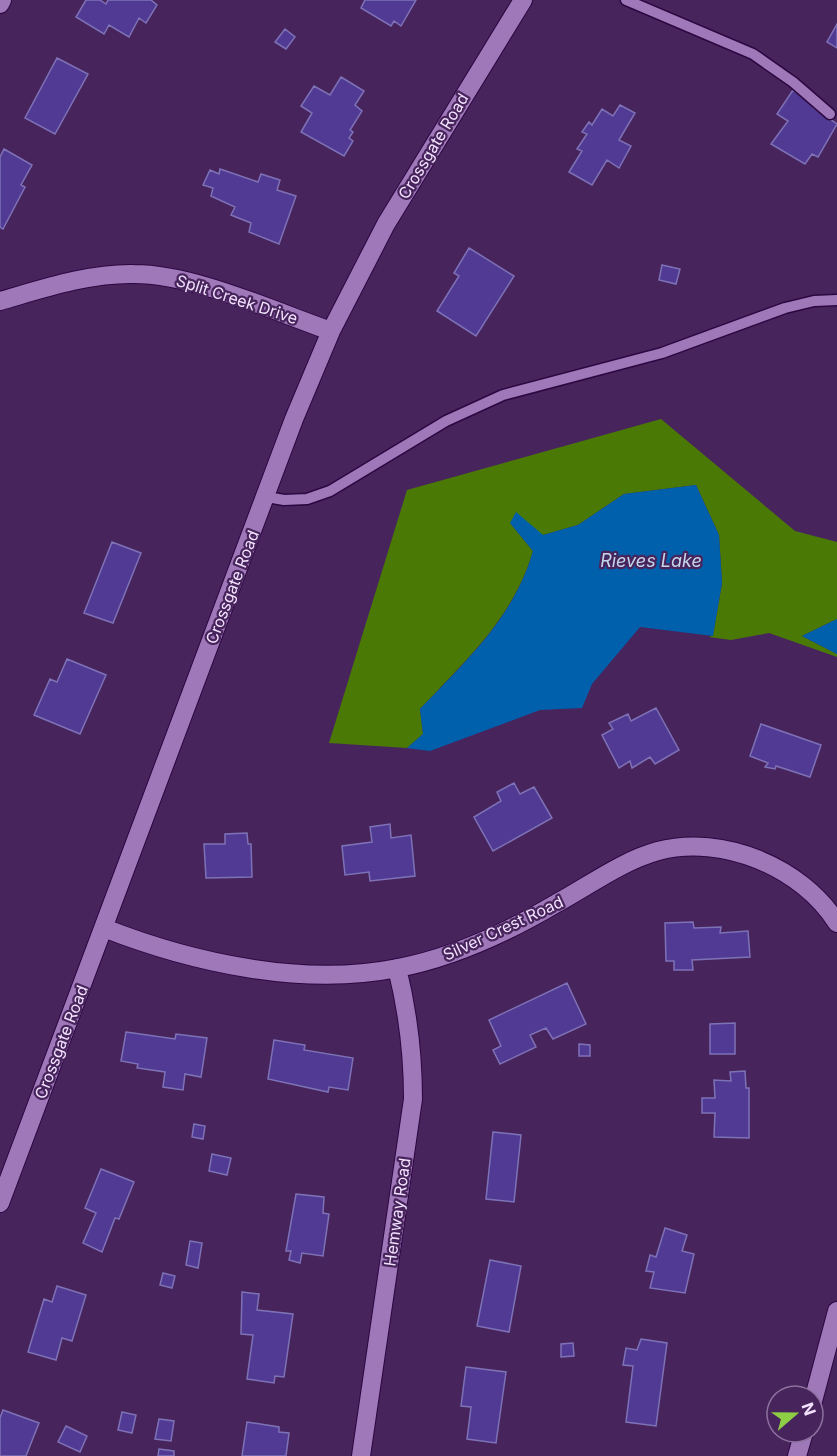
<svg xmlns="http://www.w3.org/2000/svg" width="837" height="1456" font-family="Inter,sans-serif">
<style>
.forest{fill:#4b7905}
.water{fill:#0160ab}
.building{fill:#513a94;stroke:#7e72b6;stroke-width:1.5}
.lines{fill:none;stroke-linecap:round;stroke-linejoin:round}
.service-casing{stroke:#2d0740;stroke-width:13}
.minor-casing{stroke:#2d0740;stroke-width:20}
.service{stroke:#9f78b9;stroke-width:10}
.minor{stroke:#9f78b9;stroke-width:18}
.labels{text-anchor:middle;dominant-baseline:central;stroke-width:4.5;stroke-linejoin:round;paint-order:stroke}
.street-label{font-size:16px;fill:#f2e2fe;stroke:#48245d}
.water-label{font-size:18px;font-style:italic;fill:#c3d5e9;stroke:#48245d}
</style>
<rect width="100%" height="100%" fill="#48245d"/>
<path class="forest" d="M661 419 795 531 837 542V619L802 636 837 654V657L769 633 731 640 709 637 713 635 722 583 719 535 696 485 624 494 578 525 543 535 510 523 533 551C514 617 466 660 420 709L423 734 407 748 329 743 407 490Z"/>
<path class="water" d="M696 485 719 535 722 583 713 636 640 627 592 684 582 708 540 710 430 751 407 748 423 734 420 709C466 661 515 616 533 551L510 523 516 512 543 535 578 525 624 494Z
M837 619V654L802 636Z"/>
<path class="building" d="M86 0H100L106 4 108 0H151L157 5 146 23 139 18 129 37 109 25 104 34 76 17Z
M365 0H416L401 26 394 21 391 26 361 8Z
M837 24V48L827 42Z
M285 29 295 37 286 49 275 42Z
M57 58 88 74 55 134 25 118Z
M341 77 364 91 355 105 362 111 350 130 353 132 349 138 353 141 344 156 301 132 312 113 301 106 314 86 330 95Z
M793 90 816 105 814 108 837 124 818 157 812 154 805 164 771 144 788 121 777 114Z
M620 105 635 113 619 140 631 146 619 168 607 160 592 185 569 172 582 151 577 149 587 134 582 132 589 122 592 125 602 109 613 116Z
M4 149 32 165 21 185 25 187 3 229 0 227V157Z
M220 169 258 182 261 174 280 180 277 190 296 196 279 244 249 232 251 223 231 215 235 207 211 196 213 188 203 185 210 170 219 174Z
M469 248 514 276 476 336 437 311 459 276 454 273Z
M662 265 680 269 676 284 659 280Z
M112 542 141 553 113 623 84 613Z
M67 659 106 675 80 734 34 715 50 679 57 682Z
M656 708 679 750 655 764 650 757 632 768 630 761 619 768 602 735 613 729 609 723 628 714 631 721Z
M761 724 821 745 810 777 776 766 775 769 765 767 768 763 750 756Z
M514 783 520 794 534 787 552 818 493 851 474 817 501 801 497 792Z
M390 824 391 838 411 835 415 876 370 881 369 872 345 875 342 846 372 842 370 827Z
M247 833 248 844H251L252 877 206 878 204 844H225V834Z
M693 922 694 928 721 927 720 933 748 931 750 957 692 960 693 970H674V961H666L665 923Z
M567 983 586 1024 553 1039 546 1028 530 1035 536 1047 500 1064 493 1050 501 1046 489 1020Z
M735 1023V1054H710V1024Z
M126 1032 175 1039 176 1034 207 1038 201 1077 185 1074 183 1090 163 1087 165 1072 137 1068 138 1064 121 1061Z
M274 1040 305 1045 304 1050 353 1058 348 1090 329 1087 328 1092 268 1079Z
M579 1044 590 1045V1056H579Z
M745 1071 746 1088H749V1138L714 1137 715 1113H702V1098H715L714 1080 731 1081 730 1072Z
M194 1124 205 1126 203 1139 192 1137Z
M493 1132 521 1135 514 1202 486 1199Z
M212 1154 231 1158 227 1175 209 1171Z
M101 1169 134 1182 119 1219 115 1218 102 1252 83 1243 96 1213 85 1208Z
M296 1194 324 1197 323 1213 329 1214 323 1256 302 1253 300 1263 289 1260 291 1251H286Z
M665 1228 687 1235 682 1251 694 1254 685 1293 650 1288 654 1272 646 1271 650 1255 656 1257Z
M190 1241 202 1243 198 1268 186 1265Z
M490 1260 521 1266 509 1332 477 1326Z
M163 1273 175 1276 172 1288 160 1285Z
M57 1286 86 1295 72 1341 62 1338 56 1360 28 1352 44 1299 52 1302Z
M242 1292 259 1294 257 1310 293 1314 284 1377 275 1376 274 1383 247 1379 253 1335 241 1334Z
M641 1339 667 1343 656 1426 626 1422 633 1366 623 1365 626 1348 637 1350Z
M573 1343 574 1356 561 1357V1344Z
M466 1367 506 1372 496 1443 467 1439 471 1407 461 1406Z
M3 1410 39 1423 26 1456H0V1418Z
M122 1412 136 1415 132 1433 118 1430Z
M159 1419 174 1421 171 1441 155 1439Z
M247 1422 279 1427V1432L289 1433 286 1456H242Z
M66 1426 87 1436 80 1452 58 1442Z
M159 1449 174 1451V1456H158Z"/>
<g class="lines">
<defs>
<path id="service" d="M626 0 753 54 793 82 830 114
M267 497 284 500 307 499 330 491 446 421 503 395 662 353 785 308 814 301 837 300"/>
<path id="minor" d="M0 4 2 0
M0 301C42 289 89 273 134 274 194 274 273 311 331 331
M104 928C193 963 303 987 398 968 455 957 508 932 557 903 590 885 622 861 658 851 722 834 802 867 837 923
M0 1203 294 419 331 331 386 224 523 0
M813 1401 837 1311
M361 1456 413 1099C413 1053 408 1012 397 968
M797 1456 804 1432"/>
</defs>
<use href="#service" class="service-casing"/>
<use href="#minor" class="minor-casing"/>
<use href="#service" class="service"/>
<use href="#minor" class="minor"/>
</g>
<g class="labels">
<g class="street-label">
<text transform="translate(433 146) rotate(-59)">Crossgate Road</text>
<text transform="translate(237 299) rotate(18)">Split Creek Drive</text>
<text transform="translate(232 587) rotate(-69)">Crossgate Road</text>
<text transform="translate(503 928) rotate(-25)">Silver Crest Road</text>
<text transform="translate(61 1042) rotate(-69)">Crossgate Road</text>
<text transform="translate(397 1212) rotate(-82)">Hemway Road</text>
</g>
<g class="water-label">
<text x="651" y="560">Rieves Lake</text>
</g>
</g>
<g transform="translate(795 1414) rotate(70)"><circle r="28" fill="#48245d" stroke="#8c709d" stroke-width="1.5"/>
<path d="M0-4.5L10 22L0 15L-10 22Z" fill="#8dce44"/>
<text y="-9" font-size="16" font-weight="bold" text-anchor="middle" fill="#f2e2fe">N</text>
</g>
</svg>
